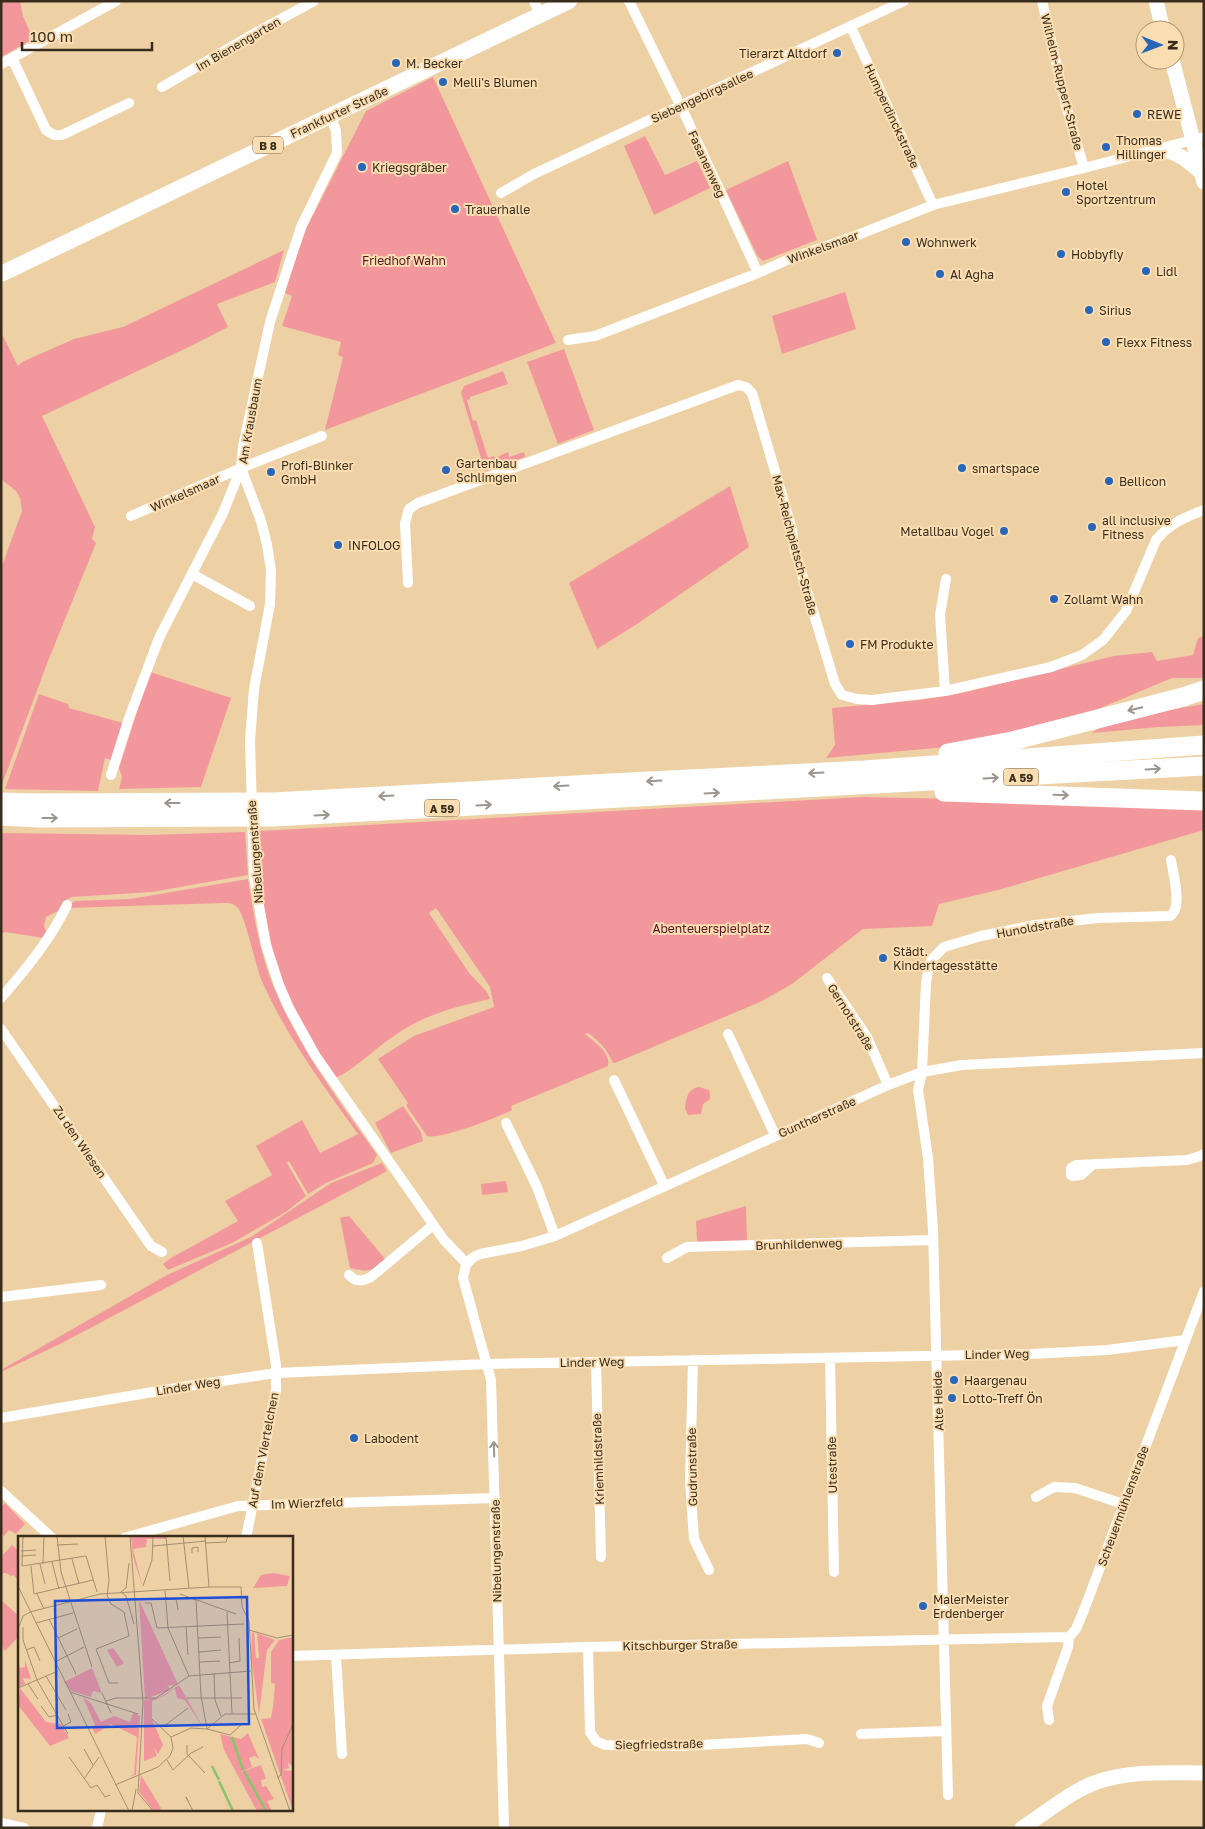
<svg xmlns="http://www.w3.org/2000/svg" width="1205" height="1829" font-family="'Golos Text',sans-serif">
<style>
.green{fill:#f2989d}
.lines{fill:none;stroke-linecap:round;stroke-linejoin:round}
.street{stroke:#fff;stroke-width:10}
.secondary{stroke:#fff;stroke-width:15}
.primary{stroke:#fff;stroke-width:16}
.highway{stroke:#fff;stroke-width:19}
.oneway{stroke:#9c968e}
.poi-dot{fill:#2766b8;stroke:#fbddb2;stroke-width:2}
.labels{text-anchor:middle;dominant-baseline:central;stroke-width:4;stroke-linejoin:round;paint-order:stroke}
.shield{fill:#fbddb2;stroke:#726249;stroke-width:1}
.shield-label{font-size:11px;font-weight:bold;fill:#382d1c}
.street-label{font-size:12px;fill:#382d1c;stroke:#fbddb2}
.poi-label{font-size:12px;fill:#382d1c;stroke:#fbddb2;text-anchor:start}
.park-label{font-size:12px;fill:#5a141f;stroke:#fbddb2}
.inset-river{fill:none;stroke:#87c46a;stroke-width:2.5}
.inset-road{fill:none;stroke:#a58f6e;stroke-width:1}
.view{fill:#1d4ed8;fill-opacity:0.15;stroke:#1d4ed8;stroke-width:2.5}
.inset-edge{fill:none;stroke:#382d1c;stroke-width:2.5}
</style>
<rect width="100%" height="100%" fill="#eed0a5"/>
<path class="green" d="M1 1H20L23 16 33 39 1 57Z
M433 77 556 343 325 430 343 357 338 355 341 342 282 326 292 296 285 293 289 276 307 227 366 111Z
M645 136 665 175 697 161 710 188 654 215 624 146Z
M788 161 817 240 763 261 757 255 726 190Z
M284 250 275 282 217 304 228 327 193 345 42 416 95 527 92 539 96 543 48 661 1 787V569L22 511 20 498 16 491 1 479V332L18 366 22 362 74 339 123 327Z
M845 292 856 329 782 354 772 316Z
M564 349 594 430 558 444 527 362Z
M503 371 508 384 470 397V399L467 400 473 421 476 420 488 458 494 456 495 458 508 452 509 457 524 452 525 457 485 471 461 393 464 386Z
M730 486 749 547 637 624 597 649 569 583Z
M1204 636V678H1172L1084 715 957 746 826 758 835 745 832 708 920 700 962 693 1114 656 1152 652 1157 661 1193 655 1198 638Z
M150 672 231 698 201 787 119 789 122 777 119 768Z
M39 694 68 704 69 708 123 723 112 760 105 758 98 791 5 789Z
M1204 704V725L1159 727 1092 733 1112 720Z
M862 797 1204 804V830L998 890 939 904 932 926 863 929 792 984 760 1002 615 1063H613C607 1049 600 1042 588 1033L585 1034C594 1042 611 1052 608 1066L511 1106 512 1110C499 1117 440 1140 427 1136L406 1105 408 1103 378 1059 414 1036 494 1007 490 987 436 908 429 913 469 973 487 992 490 999C451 1008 425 1014 391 1038 375 1049 353 1070 336 1078 325 1061 313 1044 303 1026 271 969 260 905 257 841H260V831Z
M245 832 248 875 152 892 72 897 66 900 62 909 46 917 44 926 46 931 44 938 5 932 1 934V833L149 835Z
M248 879C254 917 260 955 275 990 300 1050 340 1102 377 1155L373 1163 326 1183 308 1194 289 1161 287 1163 306 1196 286 1212 232 1243 168 1270 163 1264 171 1258 238 1221 225 1201 272 1175 256 1146 302 1120 320 1153 358 1134C322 1084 286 1036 261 979 256 966 244 912 237 907 233 903 229 903 223 903L68 908 71 903 76 901 130 899Z
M699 1087 709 1090 710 1093V1099L703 1104 701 1114 688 1115 685 1109C686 1099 687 1089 699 1087Z
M403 1106 421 1132 423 1141 391 1153 375 1123Z
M382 1163 387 1171 60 1344 1 1372V1370L167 1275 251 1237 331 1183Z
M506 1181 508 1192 482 1195 481 1184Z
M746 1206 747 1241 699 1242 697 1240 696 1221Z
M349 1216 386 1260C373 1272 367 1272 350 1268L340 1218Z
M5 1503 25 1524 16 1534 9 1530 4 1536 1 1533V1508Z
M12 1545 19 1551V1580L13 1575 11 1576 6 1573H3L1 1577V1557Z
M1 1600 19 1616V1636L5 1651 1 1644Z"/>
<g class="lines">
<path class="street" d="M534 1 540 15
M629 1 685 115 758 273
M1042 1 1066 106 1084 168
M851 27 933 205
M12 58 46 130 54 135H62L129 103
M1 64 116 1
M162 87 255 33 314 1
M501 193 534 174 904 1
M568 340 595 336 758 273 787 260 855 236 933 205 1084 168 1204 137
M241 468 261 521 267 545 271 570 270 604 254 689 250 741 254 877 266 945 279 985 289 1008 315 1055 444 1240 467 1264
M131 516 241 468 322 436
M192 574 250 606
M408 583 405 523 409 509 418 503 738 385 746 387 752 393 792 529 794 548 835 684 842 695 857 699 872 700 945 691 1051 667 1082 655 1103 640 1126 611 1156 540C1169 524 1185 517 1204 510
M945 691 940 615 946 579
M111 775 129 718 159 638 223 513 241 468 243 446 270 322 301 227 337 153 336 131 330 115
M827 978 867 1037 888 1085
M1 998C27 968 50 940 67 905
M1 1029 151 1246 162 1252
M728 1034 775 1135
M614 1080 664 1185
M506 1123 537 1187 555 1236
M1092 1165 1081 1175 1073 1176 1071 1175V1168L1076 1165 1187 1160 1200 1156 1204 1154
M667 1258 687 1247 933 1240
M349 1275C356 1283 363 1281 371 1277L433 1225
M1 1297 101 1285
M830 1358 834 1572
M693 1360 690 1481 694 1539 709 1570
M596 1362 601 1557
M1 1418 182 1387 276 1373 487 1364 1031 1354 1107 1350 1185 1340
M1 1491 52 1538
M1036 1497 1054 1487 1075 1488 1123 1504
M124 1538 238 1506 495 1498
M246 1538 276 1390V1365L257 1243
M1069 1637 1076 1629 1084 1610 1204 1291
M588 1647 590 1732 596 1741 605 1745 683 1746 807 1739 819 1743
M336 1655 342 1754
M291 1656 588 1647 1069 1637
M1049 1720 1047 1706 1068 1647 1069 1637
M861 1734 946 1731
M948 1795 933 1230 928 1158 918 1090 922 1072 926 983 929 966 932 959 944 947 981 936 1035 925 1098 918 1170 916C1183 908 1173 873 1171 860
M1 1823 24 1828
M97 1828 101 1810
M504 1828 491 1380 463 1278 466 1265 472 1258 480 1254 522 1246 555 1236 888 1085 922 1072 962 1065 1204 1053"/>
<path class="secondary" d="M1156 1 1163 30
M1172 60 1204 182
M1159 149C1179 153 1186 159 1202 173
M1022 1828C1046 1813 1072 1790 1097 1782 1131 1770 1169 1773 1204 1773"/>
<path class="primary" d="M1 274 569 1"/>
<path class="highway" d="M948 753 1012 741 1183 697 1204 690
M944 792 1204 801
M1 802 39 803 274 802 610 783 865 770 1204 745
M1 816 38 818 273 817 1204 766"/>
</g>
<defs><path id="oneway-shaft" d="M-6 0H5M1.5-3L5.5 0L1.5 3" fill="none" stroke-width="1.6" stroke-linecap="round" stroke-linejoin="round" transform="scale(1.25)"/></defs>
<g class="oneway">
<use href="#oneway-shaft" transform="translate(1135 709) rotate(166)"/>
<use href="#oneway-shaft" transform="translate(1153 769) rotate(-3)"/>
<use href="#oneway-shaft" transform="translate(816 773) rotate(177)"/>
<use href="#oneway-shaft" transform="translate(991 778) rotate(-3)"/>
<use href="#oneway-shaft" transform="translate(654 781) rotate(177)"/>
<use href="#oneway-shaft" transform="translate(561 786) rotate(177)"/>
<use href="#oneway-shaft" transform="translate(712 793) rotate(-3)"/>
<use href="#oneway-shaft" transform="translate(1061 795) rotate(2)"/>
<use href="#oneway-shaft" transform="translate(386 796) rotate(177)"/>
<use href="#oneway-shaft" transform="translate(172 803) rotate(180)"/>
<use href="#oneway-shaft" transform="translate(484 805) rotate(-3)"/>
<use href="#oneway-shaft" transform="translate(322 815) rotate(-3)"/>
<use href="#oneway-shaft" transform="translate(50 818)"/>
<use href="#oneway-shaft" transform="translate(494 1449) rotate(-92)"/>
</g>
<g class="poi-dot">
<circle cx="837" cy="53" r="5"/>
<circle cx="396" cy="63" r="5"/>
<circle cx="443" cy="82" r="5"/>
<circle cx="1137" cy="114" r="5"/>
<circle cx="1106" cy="147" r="5"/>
<circle cx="362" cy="167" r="5"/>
<circle cx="1066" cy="192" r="5"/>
<circle cx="455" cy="209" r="5"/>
<circle cx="906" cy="242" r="5"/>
<circle cx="1061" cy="254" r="5"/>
<circle cx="1146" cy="271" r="5"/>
<circle cx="940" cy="274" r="5"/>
<circle cx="1089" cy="310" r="5"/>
<circle cx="1106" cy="342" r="5"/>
<circle cx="962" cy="468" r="5"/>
<circle cx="446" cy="470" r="5"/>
<circle cx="271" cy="472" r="5"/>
<circle cx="1109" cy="481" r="5"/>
<circle cx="1092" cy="527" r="5"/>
<circle cx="1004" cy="531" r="5"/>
<circle cx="338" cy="545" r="5"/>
<circle cx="1054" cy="599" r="5"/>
<circle cx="850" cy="644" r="5"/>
<circle cx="883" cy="958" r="5"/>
<circle cx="954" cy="1380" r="5"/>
<circle cx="952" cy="1398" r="5"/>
<circle cx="354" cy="1438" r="5"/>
<circle cx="923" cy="1606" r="5"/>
</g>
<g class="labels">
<g class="shield">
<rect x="253" y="136.5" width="30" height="17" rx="4"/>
<rect x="1003.5" y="768.5" width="35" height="17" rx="4"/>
<rect x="424.5" y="799.5" width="35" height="17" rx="4"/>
</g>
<g class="shield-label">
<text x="268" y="145">B 8</text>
<text x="1021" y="777">A 59</text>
<text x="442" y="808">A 59</text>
</g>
<g class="street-label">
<text transform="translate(238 44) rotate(-30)">Im Bienengarten</text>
<text transform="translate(1062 82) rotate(76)">Wilhelm-Ruppert-Straße</text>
<text transform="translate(702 96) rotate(-25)">Siebengebirgsallee</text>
<text transform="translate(339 112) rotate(-25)">Frankfurter Straße</text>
<text transform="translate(892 116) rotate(65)">Humperdinckstraße</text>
<text transform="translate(707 164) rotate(65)">Fasanenweg</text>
<text transform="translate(823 247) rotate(-20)">Winkelsmaar</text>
<text transform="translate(250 421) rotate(-80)">Am Krausbaum</text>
<text transform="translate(185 493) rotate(-24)">Winkelsmaar</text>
<text transform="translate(795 545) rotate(75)">Max-Reichpietsch-Straße</text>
<text transform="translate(255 852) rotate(-94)">Nibelungenstraße</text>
<text transform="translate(1035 927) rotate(-10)">Hunoldstraße</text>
<text transform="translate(851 1017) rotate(58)">Gernotstraße</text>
<text transform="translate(817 1117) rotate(-24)">Guntherstraße</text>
<text transform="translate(80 1142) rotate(56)">Zu den Wiesen</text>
<text transform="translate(799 1244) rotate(-2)">Brunhildenweg</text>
<text transform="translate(997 1354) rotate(-1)">Linder Weg</text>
<text transform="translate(592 1362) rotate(-1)">Linder Weg</text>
<text transform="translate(188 1386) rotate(-9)">Linder Weg</text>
<text transform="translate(938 1401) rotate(-92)">Alte Heide</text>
<text transform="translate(263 1450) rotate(-79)">Auf dem Viertelchen</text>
<text transform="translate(598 1459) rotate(-92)">Kriemhildstraße</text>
<text transform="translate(832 1465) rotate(-91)">Utestraße</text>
<text transform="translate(692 1467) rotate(-91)">Gudrunstraße</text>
<text transform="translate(307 1503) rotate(-2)">Im Wierzfeld</text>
<text transform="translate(1123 1506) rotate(-70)">Scheuermühlenstraße</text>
<text transform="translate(496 1551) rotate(-91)">Nibelungenstraße</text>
<text transform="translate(680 1645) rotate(-1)">Kitschburger Straße</text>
<text transform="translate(659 1744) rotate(-1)">Siegfriedstraße</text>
</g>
<g class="poi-label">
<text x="827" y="53" text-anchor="end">Tierarzt Altdorf</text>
<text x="406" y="63">M. Becker</text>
<text x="453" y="82">Melli's Blumen</text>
<text x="1147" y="114">REWE</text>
<text x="1116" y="140">Thomas<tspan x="1116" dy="14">Hillinger</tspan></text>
<text x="372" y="167">Kriegsgräber</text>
<text x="1076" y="185">Hotel<tspan x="1076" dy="14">Sportzentrum</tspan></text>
<text x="465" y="209">Trauerhalle</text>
<text x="916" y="242">Wohnwerk</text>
<text x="1071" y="254">Hobbyfly</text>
<text x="1156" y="271">Lidl</text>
<text x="950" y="274">Al Agha</text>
<text x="1099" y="310">Sirius</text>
<text x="1116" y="342">Flexx Fitness</text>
<text x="456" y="463">Gartenbau<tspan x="456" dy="14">Schlimgen</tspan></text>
<text x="281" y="465">Profi-Blinker<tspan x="281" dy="14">GmbH</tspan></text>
<text x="972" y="468">smartspace</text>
<text x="1119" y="481">Bellicon</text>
<text x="1102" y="520">all inclusive<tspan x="1102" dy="14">Fitness</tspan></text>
<text x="994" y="531" text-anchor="end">Metallbau Vogel</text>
<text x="348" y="545">INFOLOG</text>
<text x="1064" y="599">Zollamt Wahn</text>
<text x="860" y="644">FM Produkte</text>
<text x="893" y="951">Städt.<tspan x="893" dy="14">Kindertagesstätte</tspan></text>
<text x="964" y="1380">Haargenau</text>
<text x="962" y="1398">Lotto-Treff Ön</text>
<text x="364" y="1438">Labodent</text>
<text x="933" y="1599">MalerMeister<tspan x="933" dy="14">Erdenberger</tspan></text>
</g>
<g class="park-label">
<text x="404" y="260">Friedhof Wahn</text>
<text x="711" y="928">Abenteuerspielplatz</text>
</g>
</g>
<g transform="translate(18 1536)">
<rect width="275" height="275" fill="#eed0a5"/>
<path d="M113 0H148V3H129L128 11 115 13 125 52 115 21ZM255 37 272 40 269 50 235 52 243 39ZM121 64 160 148 150 150 143 138 152 154 127 163ZM236 96 238 122H241L239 97 257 104 249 114 241 178 233 120 234 97ZM275 101V231L270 226 271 232 264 234 275 235V275L243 183 253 182 255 171 257 148 253 147V116L261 104ZM95 112 106 127 99 131 89 114ZM7 124 13 143 5 142 7 148 0 152V128L2 132 7 131ZM74 132 84 157 75 155 73 161 53 155 46 146ZM161 149 186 193 167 164 159 162 157 152 146 160 134 165V183L145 209 140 218 136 212 139 220 126 225V164L142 161ZM2 152 28 186 43 188 51 202 32 210 0 169ZM65 161 73 167 83 186 96 180 112 186 115 177 122 180 118 239 112 240 116 238 119 201 93 188 77 198 74 191 77 189ZM230 197 241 223 237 220 231 222 234 231 221 237 243 229 248 243 243 244 244 251 248 250 256 263 249 265 254 275H239L206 214 202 198 223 203ZM123 239 143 272 141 275H136L121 256Z" fill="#f2989d"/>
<path class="inset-river" d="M214 201 225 234M194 230 201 244M226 235 248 275M201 245 215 275"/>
<path class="inset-road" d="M5 0 4 30 68 20 79 56M39 0 43 36 74 131M87 0 91 45 89 59 93 68 106 76 111 100 78 113 91 147H100M112 0 125 167 120 257 135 275M148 0 152 45M165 0 171 52M188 7 208 6 210 0M39 9 60 8M135 10 188 5M3 15 18 14M174 17V12L180 11V16M3 20 18 19M54 23 61 48M34 26 41 53M111 27 108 52 103 56 108 60 116 88M22 28 27 48M25 28 26 0M13 30 16 58 75 44M0 50 111 275M125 50 134 24 135 0M191 51H223L224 71 231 85 236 173 272 275M147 54 150 92 171 140 233 135M19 58 26 73M162 58 218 78M148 62 158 63 160 74M178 64 183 160 189 193M127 67H133L139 92 226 88M12 76 82 58 191 51 187 0M209 76 214 177M31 83 58 138M18 87 55 77M5 91V104L19 144 50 198M168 91 170 119M0 93 5 80 12 76M231 94 259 102 275 99M40 102 59 93M180 102 203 101M8 114 16 111 22 125M181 116 203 114M37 126 66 111M181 126 202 125M211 127 222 125 221 102M196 137 197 164 203 180M28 140 48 174M10 148 20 163M0 152 40 135M52 156 120 178M84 157 93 177M169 162H224M88 165 98 162H138L171 140M23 170 31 181 39 179M45 190 53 186 50 178M145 191 170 172M189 193 212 199 223 189M153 201 173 192 189 193 207 178H237M169 209V218L187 237M66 213 75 229M51 221 73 252 79 249 87 261 92 259M149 224 155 234 173 217 185 211M259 242 263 239 264 213 275 188M66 243 81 221M97 249 140 231 152 220 155 212 153 201 134 183M170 265 168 261 175 275M114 275 118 253"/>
<path class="view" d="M229 61 231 188 39 192 37 65Z"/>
<rect width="275" height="275" class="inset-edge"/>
</g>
<rect width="1205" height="1829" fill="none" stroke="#382d1c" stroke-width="5"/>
<g transform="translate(1160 45) rotate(91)"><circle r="24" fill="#fbddb2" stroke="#ad9776"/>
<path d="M0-4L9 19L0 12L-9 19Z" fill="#2766b8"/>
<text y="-8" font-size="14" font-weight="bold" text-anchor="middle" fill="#382d1c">N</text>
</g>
<path d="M22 42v8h130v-8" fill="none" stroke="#382d1c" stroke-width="2.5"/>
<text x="30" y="42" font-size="15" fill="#382d1c" stroke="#fbddb2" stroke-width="4" paint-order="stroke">100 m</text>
</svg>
